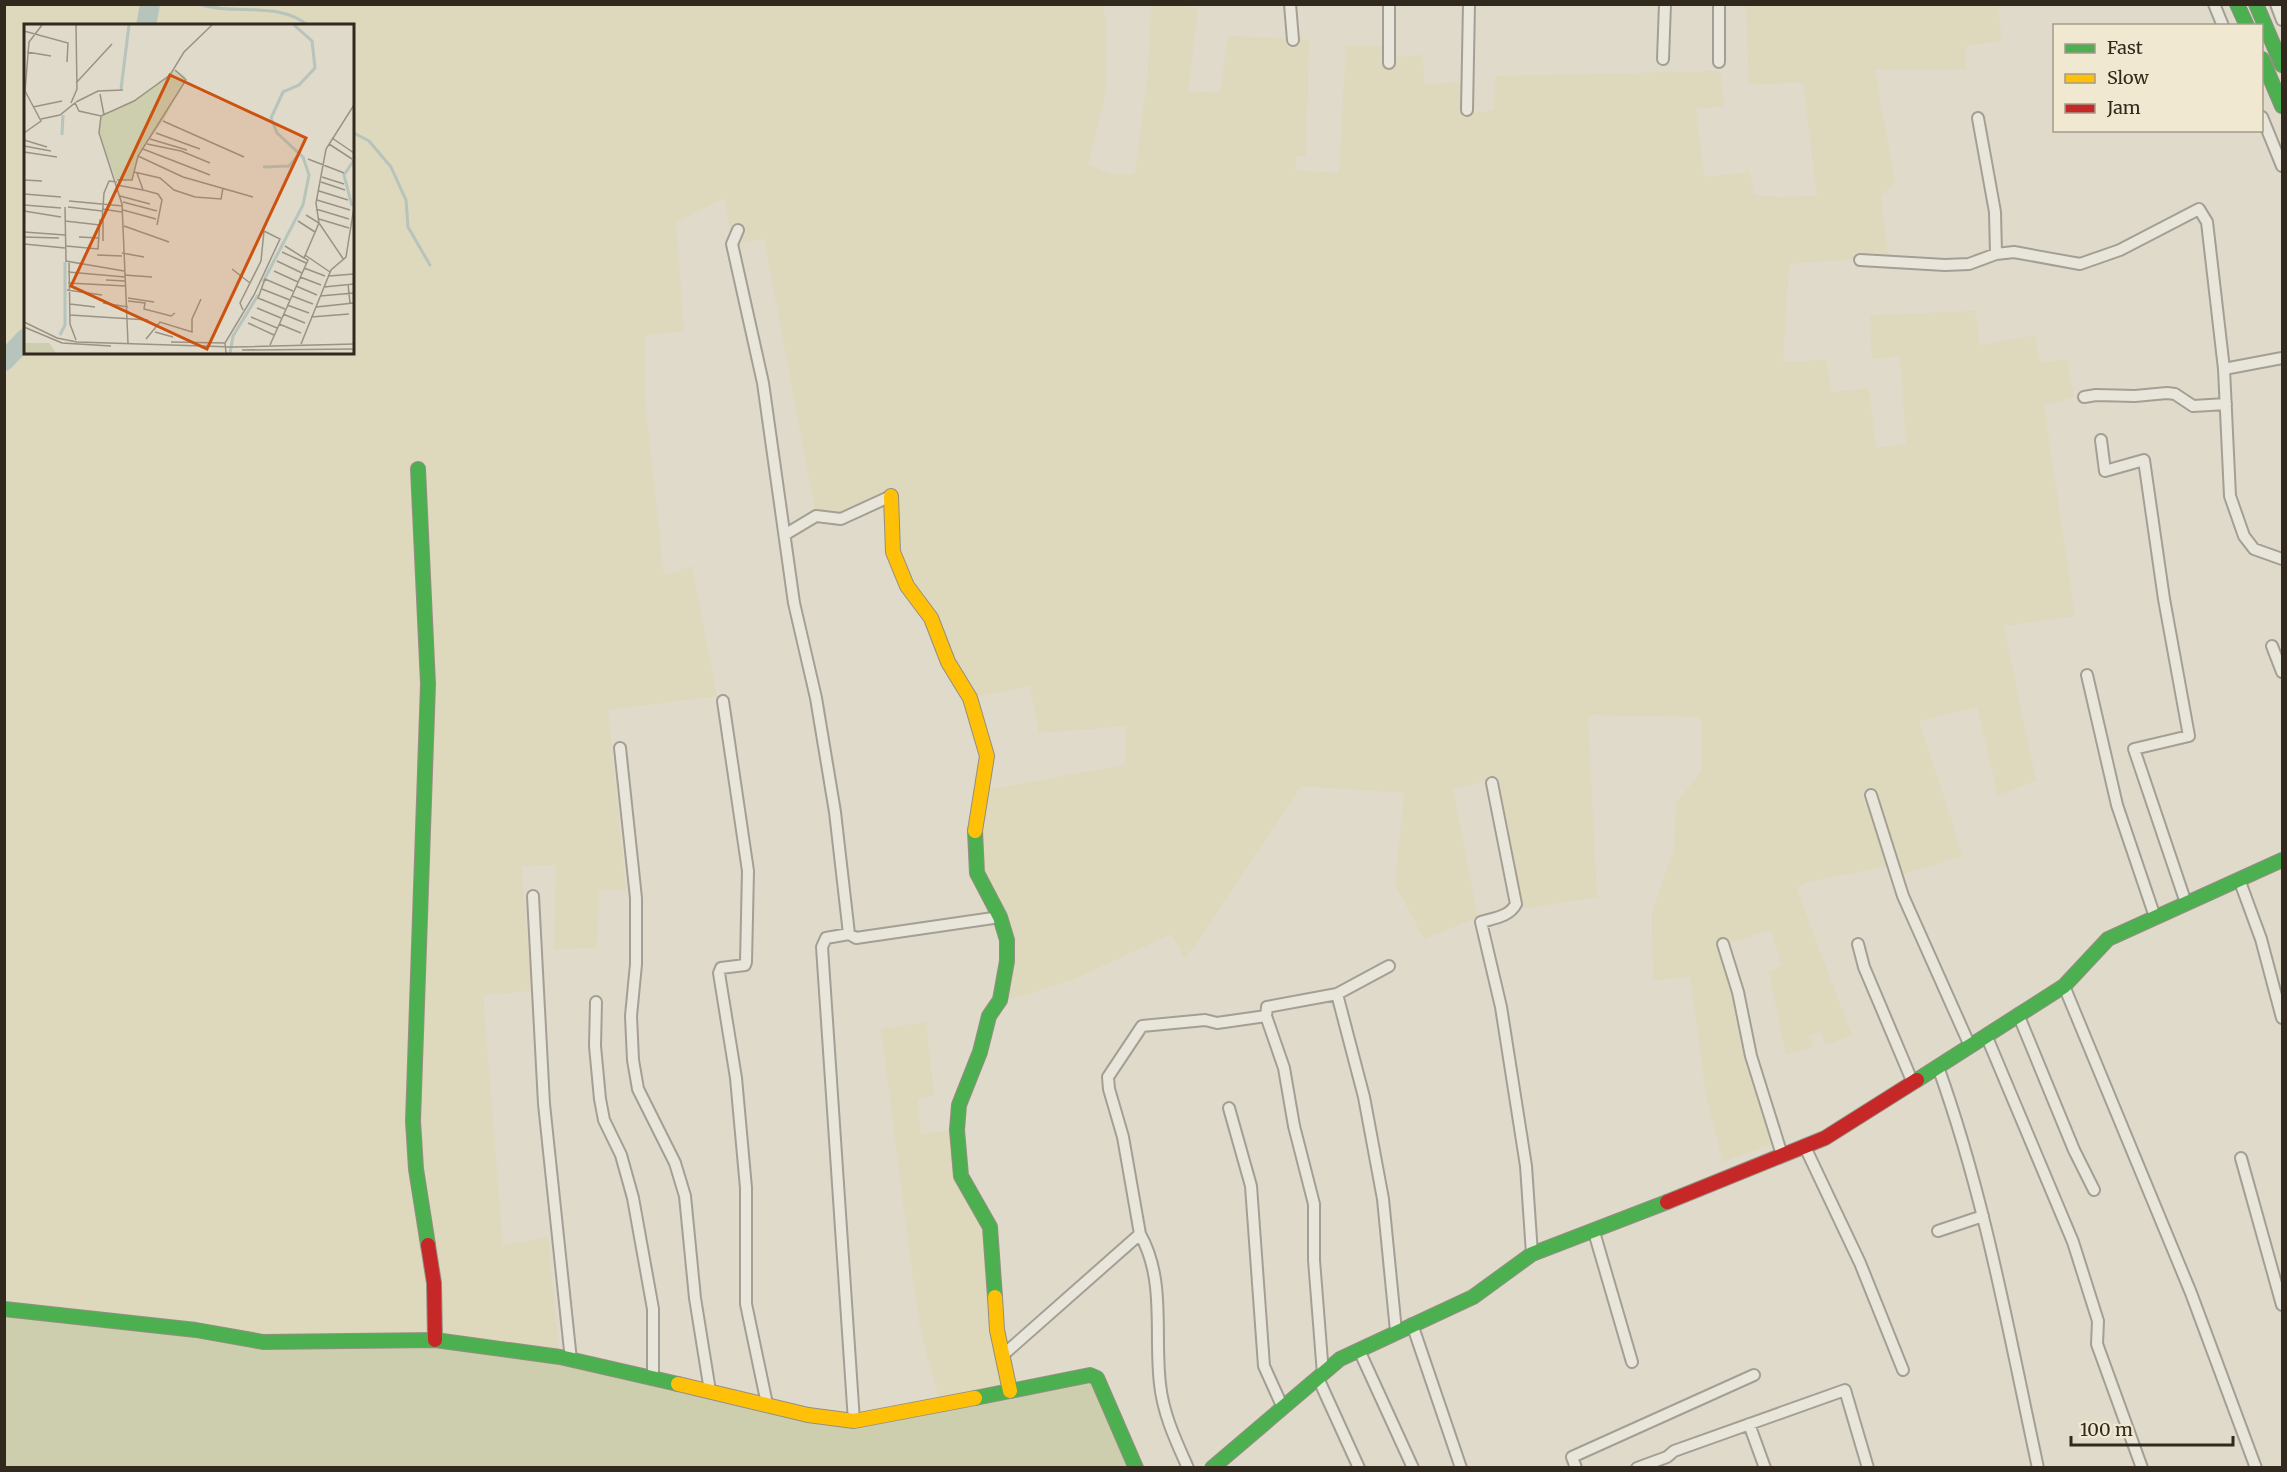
<svg xmlns="http://www.w3.org/2000/svg" width="2287" height="1472" font-family="Merriweather,serif">
<style>
.farmland{fill:#ded8bc;fill-rule:evenodd}
.green{fill:#cdceae}
.lines{fill:none;stroke-linecap:round;stroke-linejoin:round}
.stream{stroke:#b6c4bb;stroke-width:3}
.river{stroke:#b6c4bb;stroke-width:20}
.street-casing{stroke:#a49f94;stroke-width:14}
.fast-casing{stroke:#948e83;stroke-width:16}
.slow-casing{stroke:#948e83;stroke-width:16}
.jam-casing{stroke:#948e83;stroke-width:16}
.street{stroke:#e8e5db;stroke-width:10}
.fast{stroke:#4caf50;stroke-width:14}
.slow{stroke:#ffc107;stroke-width:14}
.jam{stroke:#c62828;stroke-width:14}
.inset-river{fill:none;stroke:#b6c4bb;stroke-width:3}
.inset-road{fill:none;stroke:#9a9385;stroke-width:1.5}
.view{fill:#cd520f;fill-opacity:0.15;stroke:#cd520f;stroke-width:3}
.inset-edge{fill:none;stroke:#31281e;stroke-width:3}
</style>
<rect width="100%" height="100%" fill="#e0daca"/>
<path class="farmland" d="M4 5H1103L1106 19V93L1088 165 1111 174H1135L1148 72 1151 5H1178L1198 9 1188 91 1220 93 1228 36 1309 39 1306 156H1297L1295 170 1339 173 1346 46H1389L1387 58 1422 55 1425 84 1464 82 1465 114 1494 110 1495 76 1720 71 1724 106 1696 109 1704 177 1750 172 1754 195 1780 197 1817 196 1803 82 1749 85 1746 5H1998L2002 41 1966 46 1965 70H1875L1895 184 1881 196 1888 255 1877 258 1789 264 1783 362 1826 360 1832 392 1869 388 1876 448 1906 444 1900 356 1872 359 1870 315 1975 311 1980 345 2035 335 2040 363 2067 359 2074 397 2044 406 2075 616 2004 626 2036 781 1998 795 1977 707 1919 721 1963 856 1902 875 1888 866 1812 881 1796 888 1852 1035 1826 1045 1820 1031 1810 1036 1813 1046 1786 1055 1769 972 1782 965 1771 930 1720 946 1776 1142 1723 1162 1706 1095 1690 976 1653 981 1652 912 1674 849 1676 803 1701 772V717L1588 715 1597 897 1520 909 1486 781 1453 789 1478 917 1424 939 1395 884 1404 793 1301 786 1185 959 1171 934 1077 978 1026 995 1000 1000 1007 940 977 873 980 791 1125 765 1126 726 1039 733 1030 686 970 698 893 552 891 497 841 519 816 516 764 239 732 244 725 198 676 223 684 331 645 336V400L664 575 692 566 717 696 608 710 626 890H599L597 947 554 950 556 865 522 866 531 991 483 995 503 1245 548 1237 560 1357 263 1342 5 1309ZM26 26H352V352H26Z
M926 1022 934 1095 917 1099 921 1134 957 1130 961 1176 980 1206 1010 1391 941 1405 921 1333 916 1302 881 1029Z"/>
<path class="green" d="M4 1309 263 1342 435 1340 854 1421 1090 1375 1136 1467H5Z"/>
<g class="lines">
<path class="stream" d="M199 4C235 16 277 0 309 26
M352 132 369 141 391 167 406 200 408 227 430 265"/>
<path class="river" d="M146 26 150 4
M4 361 26 338"/>
<defs>
<path id="street" d="M1290 4 1293 40
M1389 4V63
M2214 4 2223 26
M2276 4 2282 20
M1663 59 1665 4
M1719 62V4
M1467 110 1469 4
M2262 117 2282 166
M1978 118 1995 212 1996 254
M738 230 732 244 763 383 794 603 816 698 835 812 849 934
M1860 260 1945 265 1969 264 1996 254 2014 252 2080 264 2120 250 2199 209 2207 222 2224 369 2230 496 2244 536 2254 549 2282 559
M2224 369 2282 358
M2084 397 2096 395 2135 396 2167 393 2175 394 2193 406 2226 404
M2101 440 2105 471 2144 460 2164 599 2189 736 2134 749 2186 903
M786 534 816 516 841 519 891 496
M2272 646 2282 672
M2087 675 2117 805 2155 917
M723 701 748 871 746 962 745 965 721 968 719 973 736 1078 746 1188V1304L767 1404
M620 748 636 898V964L631 1016 633 1060 638 1089 675 1163 685 1196 695 1298 710 1391
M1492 783 1516 904C1509 917 1494 918 1481 922L1501 1007 1526 1166 1532 1254
M1871 795 1903 896 1970 1046
M2239 879 2261 939 2282 1018
M533 896 544 1104 571 1360
M1723 944 1738 992 1751 1056 1782 1155
M1858 944 1864 967 1913 1083
M2064 986 2191 1293 2256 1468
M1337 994 1364 1097 1383 1199 1396 1331
M596 1002 595 1046 600 1099 604 1120 621 1155 633 1198 653 1309V1378
M2018 1014 2074 1150 2094 1190
M1266 1016 1284 1068 1294 1126 1314 1204V1260L1323 1374
M1986 1035 2073 1242 2098 1321 2097 1344 2142 1468
M1938 1067C1985 1197 2009 1334 2038 1468
M1229 1108 1251 1186 1264 1366 1283 1408
M1805 1147 1860 1263 1903 1370
M2241 1158 2282 1305
M1938 1231 1983 1216
M1594 1232 1632 1362
M1140 1234C1166 1280 1154 1334 1160 1384 1163 1414 1176 1441 1188 1468
M1412 1324 1461 1468
M1359 1350 1413 1468
M1003 1355 1140 1234 1123 1137 1109 1089 1108 1077 1142 1026 1205 1020 1217 1023 1266 1016 1267 1007 1337 994 1389 966
M1318 1378 1359 1468
M854 1421 822 947 826 938 849 934 856 938 1000 917
M1749 1424 1765 1468
M1576 1468 1572 1457 1754 1375
M1637 1468 1667 1457 1674 1451 1845 1390 1868 1468"/>
<path id="fast" d="M2237 4 2247 26
M2256 4 2282 65
M2262 59 2282 106
M418 469 428 684 413 1121 416 1169 428 1245
M975 831 977 873 1000 917 1007 940V961L1000 1000 989 1016 980 1052 959 1105 957 1130 961 1176 990 1227 995 1297
M1917 1080 2064 986 2108 939 2282 860
M4 1309 196 1330 263 1342 435 1340 560 1357 678 1384
M975 1398 1090 1375 1097 1378 1136 1468
M1212 1468 1340 1359 1473 1297 1532 1254 1667 1202"/>
<path id="slow" d="M891 496 893 552 907 586 931 618 948 662 970 698 987 756 975 831
M995 1297 997 1330 1010 1391
M678 1384 808 1415 854 1421 975 1398"/>
<path id="jam" d="M1667 1202 1825 1138 1917 1080
M428 1245 434 1283 435 1340"/>
</defs>
<use href="#street" class="street-casing"/>
<use href="#fast" class="fast-casing"/>
<use href="#slow" class="slow-casing"/>
<use href="#jam" class="jam-casing"/>
<use href="#street" class="street"/>
<use href="#fast" class="fast"/>
<use href="#slow" class="slow"/>
<use href="#jam" class="jam"/>
</g>
<g transform="translate(24 24)">
<rect width="330" height="330" fill="#e0daca"/>
<path d="M151 46 162 53 139 97 116 128 108 156H92L75 109 77 92 110 77ZM0 319H25L32 329H0Z" fill="#cdceae"/>
<path class="inset-river" d="M97 65 105 1M38 111 39 91M239 143 265 142 276 129M328 182 320 151 330 136M239 258 279 181 285 151 279 133 253 109 247 94 259 68 275 61 291 44 288 17 270 1M36 311 41 301V238M206 329 209 312 234 271"/>
<path class="inset-road" d="M0 7 44 19 43 38M3 28 27 32M52 59 88 20M1 67 5 18 18 1M76 70 80 91M52 78 74 67 99 66M47 79 53 65 52 1M9 83 38 77M77 92 75 109 98 180 104 319M17 95 36 91 51 79 55 87 77 92 110 77 146 51 160 28 188 1M139 97 220 133M0 109 17 97 1 67M132 109 176 125M308 114 330 129M126 115 163 126M0 116 23 123M123 120 157 127 186 139M305 120 328 135M0 122 27 127M119 125 186 151M0 128 33 133M114 132 159 153 229 173M284 135 320 149M110 148 136 154 150 166 171 173 197 175 199 164M113 149 119 166 134 170 138 176 133 201M298 153 320 160M0 156 18 157M93 156H108L114 132 162 56 151 46M297 158 321 166M93 161 119 166M295 167 324 176M0 170 37 173M96 172 126 180M293 176 326 186M45 177 99 182M99 178 133 187M0 181 37 184M41 183 42 237 100 247M44 183 78 187M78 185 98 188M292 185 325 195M99 186 132 195M0 187 37 193M295 195 325 204M41 197 76 201M78 197 80 169 85 157 93 158M274 197 291 208M100 202 145 218M0 208 41 211M0 213 35 214M55 213 75 214M0 220 41 224M42 222 74 225 76 196 79 197V217M261 222 280 234M258 228 282 239M98 229 120 233M73 231 98 232M281 231 306 248M320 236 295 199 292 179 302 125 330 81M45 237 46 300 52 316M253 237 278 249M280 244 301 252M208 245 226 259M250 247 274 258M44 248 101 253M100 251 128 253M305 252 330 250M276 253 297 261M82 256 101 257M44 259 102 262M324 260 326 279M272 262 293 271M300 263 330 260M238 265 266 276M43 266 78 271M268 272 289 280M296 272 330 269M104 274 130 278M104 277 121 279 120 285 147 292 151 289M79 279 104 283M46 280 71 283M263 281 285 289M292 283 330 279M233 284 257 294M261 285 234 274 241 255 269 267M259 290 281 299M46 291 124 296M227 293 253 304M287 293 325 290M0 298 33 314 53 318 209 323 330 320M224 299 250 311M255 300 277 309M0 303 38 319 87 322M131 308 149 313M122 315 136 298 168 308V295L177 275M147 318 201 319M277 320 307 246 322 233 330 183M246 321 284 236 280 234 295 199 282 191M218 326 330 325M202 329 201 319 230 271 256 215 240 207 237 237 216 279 219 286"/>
<path class="view" d="M146 51 282 114 183 325 47 262Z"/>
<rect width="330" height="330" class="inset-edge"/>
</g>
<rect width="2287" height="1472" fill="none" stroke="#31281e" stroke-width="12"/>
<rect x="2053" y="24" width="210" height="108" fill="#f0e8d0" stroke="#a49b89" stroke-width="1.5"/>
<rect x="2065" y="44" width="30" height="9" fill="#4caf50" stroke="#a49b89" stroke-width="1.5"/>
<text x="2107" y="54" font-size="18" fill="#31281e">Fast</text>
<rect x="2065" y="74" width="30" height="9" fill="#ffc107" stroke="#a49b89" stroke-width="1.5"/>
<text x="2107" y="84" font-size="18" fill="#31281e">Slow</text>
<rect x="2065" y="104" width="30" height="9" fill="#c62828" stroke="#a49b89" stroke-width="1.5"/>
<text x="2107" y="114" font-size="18" fill="#31281e">Jam</text>
<path d="M2071 1436v9h162v-9" fill="none" stroke="#31281e" stroke-width="3"/>
<text x="2080" y="1436" font-size="18" fill="#31281e" stroke="#f0e8d0" stroke-width="4.5" paint-order="stroke">100 m</text>
</svg>
